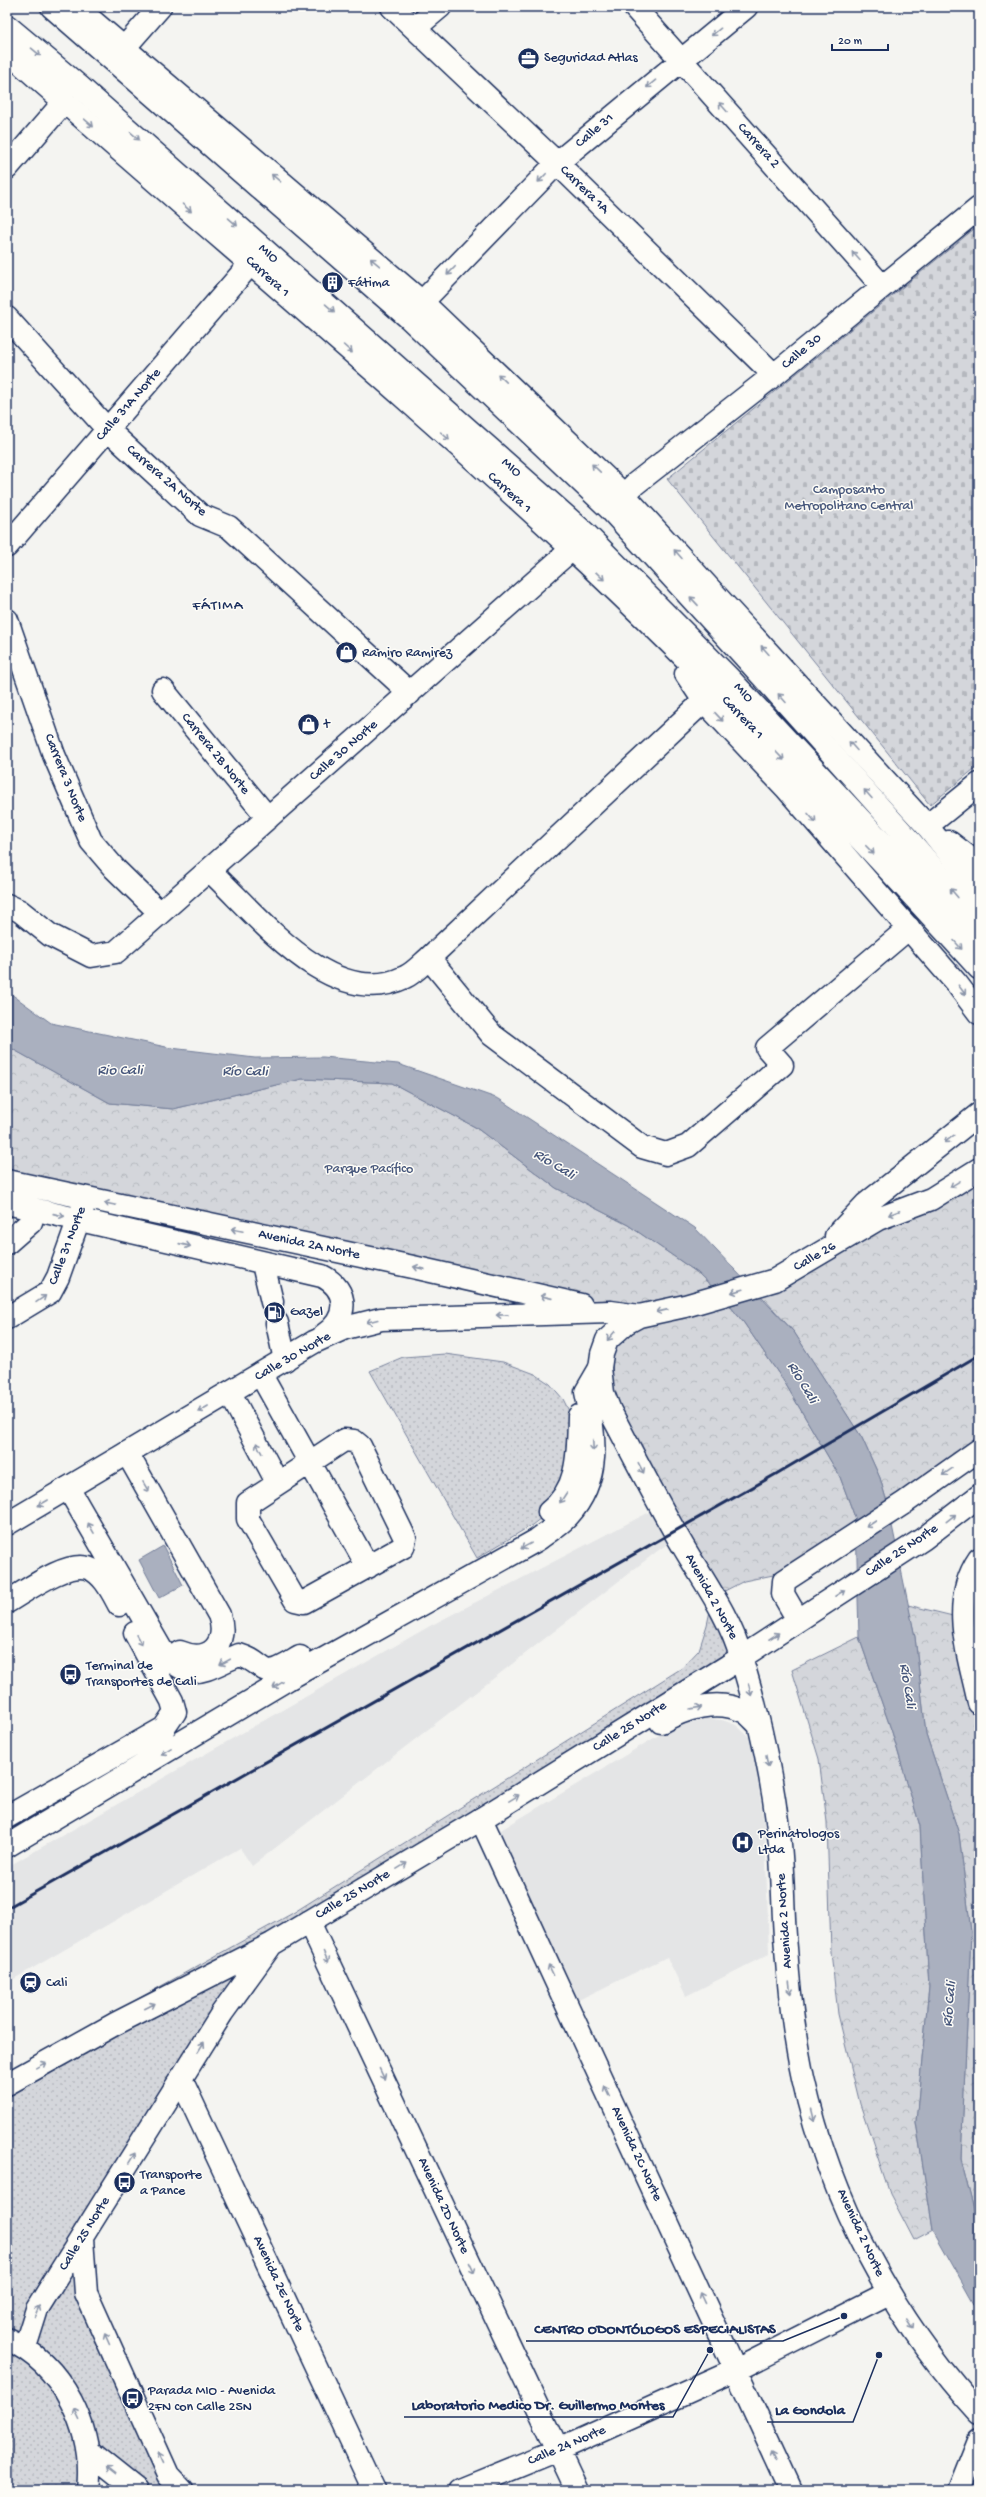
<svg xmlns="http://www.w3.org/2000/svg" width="986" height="2497" font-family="'Gochi Hand',sans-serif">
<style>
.built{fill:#e4e5e6}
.grass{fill:url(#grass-dots);stroke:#78829c}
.forest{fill:url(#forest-crowns);stroke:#78829c}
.cemetery{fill:url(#cemetery-stones);stroke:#78829c}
.water{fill:#aab0bf;stroke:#717c98}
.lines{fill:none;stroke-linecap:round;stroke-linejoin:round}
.minor-casing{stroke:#1b2f5e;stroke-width:25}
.major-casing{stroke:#1b2f5e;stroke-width:25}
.minor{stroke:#fdfcf7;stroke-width:22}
.major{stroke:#fdfcf7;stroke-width:22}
.rail{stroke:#1b2f5e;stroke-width:3}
.oneway{stroke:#8c96aa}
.labels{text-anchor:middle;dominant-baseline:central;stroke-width:3;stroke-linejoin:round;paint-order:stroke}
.poi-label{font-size:14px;fill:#1b2f5e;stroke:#fdfcf7;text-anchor:start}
.street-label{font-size:14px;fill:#1b2f5e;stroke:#fdfcf7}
.park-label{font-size:14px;fill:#49597d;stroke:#fdfcf7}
.neighbourhood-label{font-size:15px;letter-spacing:1px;fill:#1b2f5e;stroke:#fdfcf7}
.water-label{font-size:15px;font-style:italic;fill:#46567b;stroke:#fdfcf7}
.leader{fill:none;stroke:#1b2f5e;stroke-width:1.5}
.callout-dot{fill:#1b2f5e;stroke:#fdfcf7;stroke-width:1.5}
.callout-label{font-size:15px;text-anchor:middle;font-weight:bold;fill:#1b2f5e;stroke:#fdfcf7;stroke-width:3;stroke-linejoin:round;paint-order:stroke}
</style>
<defs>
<pattern id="grass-dots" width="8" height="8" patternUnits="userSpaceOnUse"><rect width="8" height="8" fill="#d4d6db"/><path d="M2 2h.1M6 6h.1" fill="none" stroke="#b5b8be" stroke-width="1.8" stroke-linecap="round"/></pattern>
<pattern id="forest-crowns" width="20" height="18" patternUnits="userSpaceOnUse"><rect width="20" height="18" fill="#d4d6db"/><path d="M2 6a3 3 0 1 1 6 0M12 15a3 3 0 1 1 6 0" fill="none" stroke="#b5b8be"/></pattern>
<pattern id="cemetery-stones" width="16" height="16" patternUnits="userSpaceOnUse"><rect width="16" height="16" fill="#d4d6db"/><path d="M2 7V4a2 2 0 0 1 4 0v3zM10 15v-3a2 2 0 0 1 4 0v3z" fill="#b5b8be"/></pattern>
</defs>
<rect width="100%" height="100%" fill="#f4f4f1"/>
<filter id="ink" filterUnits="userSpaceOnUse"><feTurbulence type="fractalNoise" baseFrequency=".025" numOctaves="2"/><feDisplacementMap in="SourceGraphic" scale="8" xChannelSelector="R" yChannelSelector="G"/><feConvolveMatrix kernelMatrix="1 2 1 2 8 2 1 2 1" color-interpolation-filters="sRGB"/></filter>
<g filter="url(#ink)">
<path class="built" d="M661 1506 678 1538 660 1549 252 1866 240 1848 7 1983V1867L430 1626Z
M705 1718 722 1720 736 1725 749 1737 755 1761 765 1831 769 1954 686 1996 667 1957 568 2005 489 1837 674 1726 687 1721Z"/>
<path class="grass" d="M445 1354 503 1362 535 1374 550 1384 563 1399 571 1415 574 1430 558 1505 532 1525 477 1558 370 1371 403 1357Z
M713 1597 742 1657 272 1944 82 2238 86 2293 182 2490H137L88 2451V2490H7V2084L24 2062 293 1913 682 1668 699 1650 707 1625Z"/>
<path class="forest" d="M7 1046 110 1103 173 1109 302 1079 392 1083 475 1127 556 1188 628 1225 698 1273 721 1295 744 1323 785 1383 840 1477 856 1520 783 1573 744 1581 713 1597 600 1368 626 1323 7 1181Z
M979 1169V1450L888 1506 880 1478 862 1438 794 1332 754 1288Z
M908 1605 961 1618 979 1703V2230L961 2159 971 1932 959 1834 926 1734 915 1637Z
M859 1637 892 1732 920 1826 929 1987 916 2122 933 2230 914 2240 890 2194 860 2104 838 2014 831 1952 827 1822 819 1759 792 1670Z"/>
<path class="cemetery" d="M979 225V765L930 805 667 479Z"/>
<path class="water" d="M7 991 51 1023 171 1048 255 1058 323 1057 398 1064 499 1099 695 1228 794 1332 862 1438 880 1478 888 1506 915 1637 926 1734 959 1834 971 1932 961 2159 979 2230V2312L933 2230 916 2122 929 1987 920 1826 892 1732 859 1637 856 1520 840 1477 785 1383 744 1323 721 1295 698 1273 628 1225 556 1188 475 1127 392 1083 302 1079 173 1109 110 1103 7 1046Z
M163 1546 183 1585 159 1598 139 1560Z
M7 2459 11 2478 10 2490H7Z"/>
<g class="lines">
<defs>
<path id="minor" d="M52 7 409 318 610 509 746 658 910 841 979 922
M392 7 557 163 774 375
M634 7 882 286
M7 26 80 87 586 534 728 677 979 947
M415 28 440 7
M124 48 160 7
M7 168 64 102
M422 302 557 163 746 7
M7 318 108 430 200 515 229 527 410 693
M624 495 635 484 774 375 979 208
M7 546 251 263
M7 620 54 755 91 841 115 869 160 913
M163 690 268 818
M927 826 979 784
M209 870C257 914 331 1013 405 977 414 973 422 964 429 958L704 701
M7 905 20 911 50 935 91 956 116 952 572 549
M429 958 492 1035 642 1147 666 1154 688 1146 782 1065 767 1048 909 928
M7 1243 31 1222 34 1210
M263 1264 272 1302
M7 1318 50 1292 58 1277 86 1199
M277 1323 285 1360
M261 1375 368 1567
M230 1393 277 1482
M344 1440 354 1441 360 1446 405 1538 403 1547 304 1602 295 1600 248 1519V1503Z
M127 1453 219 1615C229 1644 209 1664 180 1652
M68 1488 161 1649C190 1686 204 1669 239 1655 252 1659 254 1662 264 1669 274 1675 291 1662 300 1657
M549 1512C580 1488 578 1451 579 1416
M979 1559C949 1603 969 1655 979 1703
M7 1602C26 1591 66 1561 88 1568 103 1573 112 1592 119 1605
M7 1817 164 1728 175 1712 172 1701 135 1633
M481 1819 791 2490
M7 1846 288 1679 537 1540C547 1532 560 1525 568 1516 601 1480 596 1436 586 1392L600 1368
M309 1922 577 2490
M181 2079 374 2490
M460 2490 558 2450 736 2370 888 2293
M959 2490 979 2440"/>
<path id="major" d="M76 7 422 302 624 495 927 826 979 891
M7 51C194 218 388 378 572 549 714 681 848 824 979 968
M686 674 704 701 787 789 957 984 979 1013
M949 842 979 865
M979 1169 931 1199 878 1219 775 1280 685 1306 639 1316 626 1323 607 1340 602 1354 600 1368 603 1393 610 1411C634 1456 657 1502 683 1546 704 1582 730 1617 741 1657 758 1713 771 1770 778 1828 784 1867 782 1908 786 1948 789 1991 794 2036 803 2078 830 2201 894 2321 979 2413
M7 1181 413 1267 581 1305
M7 1203 322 1276C350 1290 348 1319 324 1335
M836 1236 866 1204 979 1114
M7 1524 314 1342 345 1328 381 1319 611 1312 639 1316
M798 1620 783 1594 784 1581 904 1503 979 1450
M661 1722C684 1709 717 1698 743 1711 748 1713 753 1719 757 1723
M7 2084 115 2024 272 1944 481 1819 728 1666 923 1539 979 1496
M82 2239 86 2293 168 2475 182 2490
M7 2339C63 2364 95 2430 88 2490
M25 2347 37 2309 222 2013 269 1948
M88 2451 137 2490"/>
</defs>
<use href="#minor" class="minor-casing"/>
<use href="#major" class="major-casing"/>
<use href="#minor" class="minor"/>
<use href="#major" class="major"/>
<path class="rail" d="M7 1908 776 1474 979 1355"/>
</g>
<defs><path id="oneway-shaft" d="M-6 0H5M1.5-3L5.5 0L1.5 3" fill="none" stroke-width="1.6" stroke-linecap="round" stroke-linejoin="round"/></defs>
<g class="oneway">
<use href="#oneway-shaft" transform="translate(716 32) rotate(141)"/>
<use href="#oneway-shaft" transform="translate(36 52) rotate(40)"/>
<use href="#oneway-shaft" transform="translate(651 84) rotate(140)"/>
<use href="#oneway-shaft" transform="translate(723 107) rotate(-132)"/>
<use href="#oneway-shaft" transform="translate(89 123) rotate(41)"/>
<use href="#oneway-shaft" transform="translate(135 136) rotate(41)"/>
<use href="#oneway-shaft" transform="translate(276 178) rotate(-140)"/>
<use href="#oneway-shaft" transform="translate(542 178) rotate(134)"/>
<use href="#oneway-shaft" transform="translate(187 208) rotate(41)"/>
<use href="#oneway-shaft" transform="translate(233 222) rotate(41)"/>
<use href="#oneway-shaft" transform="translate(856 256) rotate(-132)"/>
<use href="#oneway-shaft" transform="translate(375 262) rotate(-140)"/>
<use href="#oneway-shaft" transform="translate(451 271) rotate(134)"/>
<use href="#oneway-shaft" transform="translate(330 308) rotate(41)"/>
<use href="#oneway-shaft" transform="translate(348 349) rotate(42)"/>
<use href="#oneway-shaft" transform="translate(502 378) rotate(-136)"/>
<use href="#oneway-shaft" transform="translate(445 436) rotate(42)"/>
<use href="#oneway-shaft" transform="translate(596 468) rotate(-136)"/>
<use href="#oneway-shaft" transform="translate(678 554) rotate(-132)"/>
<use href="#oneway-shaft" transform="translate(600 576) rotate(44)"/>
<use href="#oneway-shaft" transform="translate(694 601) rotate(-133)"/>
<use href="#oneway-shaft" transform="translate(765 650) rotate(-132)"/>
<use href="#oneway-shaft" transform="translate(782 698) rotate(-132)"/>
<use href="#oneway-shaft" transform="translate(719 717) rotate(47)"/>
<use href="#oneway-shaft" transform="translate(853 746) rotate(-132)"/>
<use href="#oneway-shaft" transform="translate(780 756) rotate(46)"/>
<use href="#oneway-shaft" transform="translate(868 794) rotate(-132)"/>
<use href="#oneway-shaft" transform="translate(812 818) rotate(49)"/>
<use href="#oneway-shaft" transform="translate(870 850) rotate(46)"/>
<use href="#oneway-shaft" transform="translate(954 893) rotate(-130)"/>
<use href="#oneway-shaft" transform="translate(958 945) rotate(48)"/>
<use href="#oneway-shaft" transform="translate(962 990) rotate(53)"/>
<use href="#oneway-shaft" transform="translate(949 1139) rotate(142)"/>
<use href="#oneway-shaft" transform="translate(955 1184) rotate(148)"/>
<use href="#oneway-shaft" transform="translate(110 1204) rotate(-168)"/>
<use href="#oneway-shaft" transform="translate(894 1213) rotate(159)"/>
<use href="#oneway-shaft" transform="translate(59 1215) rotate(13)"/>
<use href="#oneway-shaft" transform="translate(237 1230) rotate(-168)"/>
<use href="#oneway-shaft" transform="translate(185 1245) rotate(13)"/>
<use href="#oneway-shaft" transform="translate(419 1268) rotate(-167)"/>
<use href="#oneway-shaft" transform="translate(737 1291) rotate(164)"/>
<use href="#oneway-shaft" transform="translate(546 1297) rotate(-167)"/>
<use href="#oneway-shaft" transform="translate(41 1299) rotate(-35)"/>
<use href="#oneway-shaft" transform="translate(662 1311) rotate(167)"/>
<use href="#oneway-shaft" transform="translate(502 1315) rotate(178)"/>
<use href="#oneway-shaft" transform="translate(372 1321) rotate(165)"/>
<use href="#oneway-shaft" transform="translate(611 1336) rotate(130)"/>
<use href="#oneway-shaft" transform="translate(203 1409) rotate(150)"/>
<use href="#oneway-shaft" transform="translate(593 1445) rotate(87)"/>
<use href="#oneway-shaft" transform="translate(259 1448) rotate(-118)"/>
<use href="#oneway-shaft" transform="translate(641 1468) rotate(62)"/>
<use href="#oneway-shaft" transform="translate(947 1472) rotate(145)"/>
<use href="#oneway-shaft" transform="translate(146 1487) rotate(60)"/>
<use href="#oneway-shaft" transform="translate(563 1498) rotate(123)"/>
<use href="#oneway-shaft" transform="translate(43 1503) rotate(150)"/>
<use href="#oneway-shaft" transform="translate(951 1518) rotate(-38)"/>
<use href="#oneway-shaft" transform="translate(871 1524) rotate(147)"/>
<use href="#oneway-shaft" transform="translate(91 1528) rotate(-120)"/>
<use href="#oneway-shaft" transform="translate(526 1546) rotate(151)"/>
<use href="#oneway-shaft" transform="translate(840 1593) rotate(-33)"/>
<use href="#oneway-shaft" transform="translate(774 1636) rotate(-33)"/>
<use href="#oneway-shaft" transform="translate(139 1640) rotate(61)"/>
<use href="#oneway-shaft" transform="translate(225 1662) rotate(152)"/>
<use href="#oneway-shaft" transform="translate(278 1685) rotate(149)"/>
<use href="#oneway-shaft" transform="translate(750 1690) rotate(77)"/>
<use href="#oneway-shaft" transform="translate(696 1708) rotate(-10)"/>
<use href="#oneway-shaft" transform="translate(166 1751) rotate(149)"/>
<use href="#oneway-shaft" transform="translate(767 1761) rotate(79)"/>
<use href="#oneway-shaft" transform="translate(514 1798) rotate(-31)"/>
<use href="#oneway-shaft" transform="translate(402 1866) rotate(-31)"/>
<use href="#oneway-shaft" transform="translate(326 1957) rotate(65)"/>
<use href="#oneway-shaft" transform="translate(551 1970) rotate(-115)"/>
<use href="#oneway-shaft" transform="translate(790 1988) rotate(83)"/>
<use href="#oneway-shaft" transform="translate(150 2006) rotate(-27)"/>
<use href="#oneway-shaft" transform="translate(201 2047) rotate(-58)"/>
<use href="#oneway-shaft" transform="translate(41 2065) rotate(-29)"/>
<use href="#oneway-shaft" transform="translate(382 2074) rotate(65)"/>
<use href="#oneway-shaft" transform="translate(607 2091) rotate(-115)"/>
<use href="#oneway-shaft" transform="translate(813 2115) rotate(76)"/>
<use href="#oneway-shaft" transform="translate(132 2158) rotate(-58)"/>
<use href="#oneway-shaft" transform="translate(472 2268) rotate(65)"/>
<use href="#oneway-shaft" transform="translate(703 2298) rotate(-115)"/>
<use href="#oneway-shaft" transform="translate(37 2311) rotate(-66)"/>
<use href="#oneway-shaft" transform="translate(910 2324) rotate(57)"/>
<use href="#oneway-shaft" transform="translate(107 2339) rotate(-114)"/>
<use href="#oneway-shaft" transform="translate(77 2414) rotate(-116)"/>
<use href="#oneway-shaft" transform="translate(775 2455) rotate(-115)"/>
<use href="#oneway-shaft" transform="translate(161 2458) rotate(-115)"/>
<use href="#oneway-shaft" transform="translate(112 2470) rotate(-142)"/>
</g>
</g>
<defs>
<symbol id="office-disc" viewBox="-11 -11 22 22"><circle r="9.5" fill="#1b2f5e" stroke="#fdfcf7"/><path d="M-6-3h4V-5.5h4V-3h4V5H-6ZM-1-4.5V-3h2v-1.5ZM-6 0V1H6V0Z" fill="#fff"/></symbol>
<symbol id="building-disc" viewBox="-11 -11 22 22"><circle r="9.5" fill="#1b2f5e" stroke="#fdfcf7"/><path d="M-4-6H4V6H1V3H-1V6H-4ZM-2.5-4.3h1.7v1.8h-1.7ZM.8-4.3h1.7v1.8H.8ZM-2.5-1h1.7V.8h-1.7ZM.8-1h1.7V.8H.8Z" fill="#fff"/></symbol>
<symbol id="shop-disc" viewBox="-11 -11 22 22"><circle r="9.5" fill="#1b2f5e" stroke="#fdfcf7"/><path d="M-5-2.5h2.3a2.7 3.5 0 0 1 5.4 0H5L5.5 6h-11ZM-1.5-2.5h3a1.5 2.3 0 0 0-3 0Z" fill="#fff"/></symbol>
<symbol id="fuel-disc" viewBox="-11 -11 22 22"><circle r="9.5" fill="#1b2f5e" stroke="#fdfcf7"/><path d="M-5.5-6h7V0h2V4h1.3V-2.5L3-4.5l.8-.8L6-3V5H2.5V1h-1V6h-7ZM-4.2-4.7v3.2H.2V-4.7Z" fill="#fff"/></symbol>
<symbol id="bus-disc" viewBox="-11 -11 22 22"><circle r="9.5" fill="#1b2f5e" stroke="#fdfcf7"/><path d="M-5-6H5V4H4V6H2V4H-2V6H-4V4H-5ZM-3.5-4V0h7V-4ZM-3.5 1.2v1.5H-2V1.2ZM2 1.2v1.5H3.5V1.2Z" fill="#fff"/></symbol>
<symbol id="hospital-disc" viewBox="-11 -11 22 22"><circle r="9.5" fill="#1b2f5e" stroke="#fdfcf7"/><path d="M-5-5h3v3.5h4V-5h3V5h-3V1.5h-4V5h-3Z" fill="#fff"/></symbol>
<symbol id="station-disc" viewBox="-11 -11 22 22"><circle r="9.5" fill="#1b2f5e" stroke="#fdfcf7"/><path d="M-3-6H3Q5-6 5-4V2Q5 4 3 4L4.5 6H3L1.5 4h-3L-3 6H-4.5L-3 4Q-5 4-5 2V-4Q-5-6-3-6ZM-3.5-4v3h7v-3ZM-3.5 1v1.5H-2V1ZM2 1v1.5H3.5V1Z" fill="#fff"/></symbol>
</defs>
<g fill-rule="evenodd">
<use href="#office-disc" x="516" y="46" width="25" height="25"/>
<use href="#building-disc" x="320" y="270" width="25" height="25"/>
<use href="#shop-disc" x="334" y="640" width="25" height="25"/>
<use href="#shop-disc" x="296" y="712" width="25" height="25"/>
<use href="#fuel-disc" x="262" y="1300" width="25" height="25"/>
<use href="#bus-disc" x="58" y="1662" width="25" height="25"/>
<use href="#hospital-disc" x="730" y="1830" width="25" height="25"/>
<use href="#station-disc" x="18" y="1970" width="25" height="25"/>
<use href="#bus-disc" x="112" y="2170" width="25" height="25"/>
<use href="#bus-disc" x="120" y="2386" width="25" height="25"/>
</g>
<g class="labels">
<g class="poi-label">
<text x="544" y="58">Seguridad Atlas</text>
<text x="348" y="283">Fátima</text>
<text x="362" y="653">Ramiro Ramirez</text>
<text x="324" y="724">t</text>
<text x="290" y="1312">Gazel</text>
<text x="86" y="1666">Terminal de<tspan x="86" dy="16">Transportes de Cali</tspan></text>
<text x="758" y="1834">Perinatologos<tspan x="758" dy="16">Ltda</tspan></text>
<text x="46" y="1983">Cali</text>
<text x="140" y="2175">Transporte<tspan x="140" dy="16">a Pance</tspan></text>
<text x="148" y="2391">Parada MIO - Avenida<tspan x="148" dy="16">2FN con Calle 25N</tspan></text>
</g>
<g class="street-label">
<text transform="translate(595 131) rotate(-40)">Calle 31</text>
<text transform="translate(758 146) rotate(48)">Carrera 2</text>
<text transform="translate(584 190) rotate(44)">Carrera 1A</text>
<text transform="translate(268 254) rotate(41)">MIO</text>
<text transform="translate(267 277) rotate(42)">Carrera 1</text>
<text transform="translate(802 352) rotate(-40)">Calle 30</text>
<text transform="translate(129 405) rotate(-49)">Calle 31A Norte</text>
<text transform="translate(511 468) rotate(41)">MIO</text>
<text transform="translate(166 481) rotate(41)">Carrera 2A Norte</text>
<text transform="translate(509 493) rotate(42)">Carrera 1</text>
<text transform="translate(743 693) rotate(47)">MIO</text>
<text transform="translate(742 718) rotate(46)">Carrera 1</text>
<text transform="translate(344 751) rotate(-41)">Calle 30 Norte</text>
<text transform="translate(215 754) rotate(51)">Carrera 2B Norte</text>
<text transform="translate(65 778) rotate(68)">Carrera 3 Norte</text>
<text transform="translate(309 1245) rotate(12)">Avenida 2A Norte</text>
<text transform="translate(68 1246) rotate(-69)">Calle 31 Norte</text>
<text transform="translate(815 1257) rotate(-30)">Calle 26</text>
<text transform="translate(293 1357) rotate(-30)">Calle 30 Norte</text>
<text transform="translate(902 1551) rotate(-34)">Calle 25 Norte</text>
<text transform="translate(711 1597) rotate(61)">Avenida 2 Norte</text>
<text transform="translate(630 1727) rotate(-32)">Calle 25 Norte</text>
<text transform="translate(353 1895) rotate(-31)">Calle 25 Norte</text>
<text transform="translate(785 1921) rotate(-94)">Avenida 2 Norte</text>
<text transform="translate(636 2154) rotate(65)">Avenida 2C Norte</text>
<text transform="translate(443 2206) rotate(65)">Avenida 2D Norte</text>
<text transform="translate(860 2233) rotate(65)">Avenida 2 Norte</text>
<text transform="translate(85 2234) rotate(-58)">Calle 25 Norte</text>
<text transform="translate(278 2284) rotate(65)">Avenida 2E Norte</text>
<text transform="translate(567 2446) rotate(-23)">Calle 24 Norte</text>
</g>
<g class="park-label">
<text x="849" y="490">Camposanto<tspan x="849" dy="16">Metropolitano Central</tspan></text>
<text x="369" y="1169">Parque Pacífico</text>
</g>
<g class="neighbourhood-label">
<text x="218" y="606">FÁTIMA</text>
</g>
<g class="water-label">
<text x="120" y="1071">Rio Cali</text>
<text transform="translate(245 1072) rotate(1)">Río Cali</text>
<text transform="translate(554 1165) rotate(31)">Río Cali</text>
<text transform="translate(802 1383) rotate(59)">Río Cali</text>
<text transform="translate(907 1686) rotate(81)">Río Cali</text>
<text transform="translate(950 2004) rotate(-85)">Río Cali</text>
</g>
</g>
<path class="leader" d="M844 2316L783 2341H526M710 2350L673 2417H404M879 2355L853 2422H767"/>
<g class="callout-dot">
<circle cx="844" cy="2316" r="4"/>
<circle cx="710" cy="2350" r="4"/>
<circle cx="879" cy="2355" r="4"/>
</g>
<g class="callout-label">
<text x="655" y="2333">CENTRO ODONTÓLOGOS ESPECIALISTAS</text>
<text x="538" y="2409">Laboratorio Medico Dr. Guillermo Montes</text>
<text x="810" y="2414">La Gondola</text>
</g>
<rect width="986" height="2497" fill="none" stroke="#fdfcf7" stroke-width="24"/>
<rect x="12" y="12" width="962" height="2473" fill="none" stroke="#1b2f5e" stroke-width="1.5" filter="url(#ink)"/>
<path d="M832 44v6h56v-6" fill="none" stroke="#1b2f5e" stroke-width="2"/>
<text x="838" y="44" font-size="12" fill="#1b2f5e" stroke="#fdfcf7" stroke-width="3" paint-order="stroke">20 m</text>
</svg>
